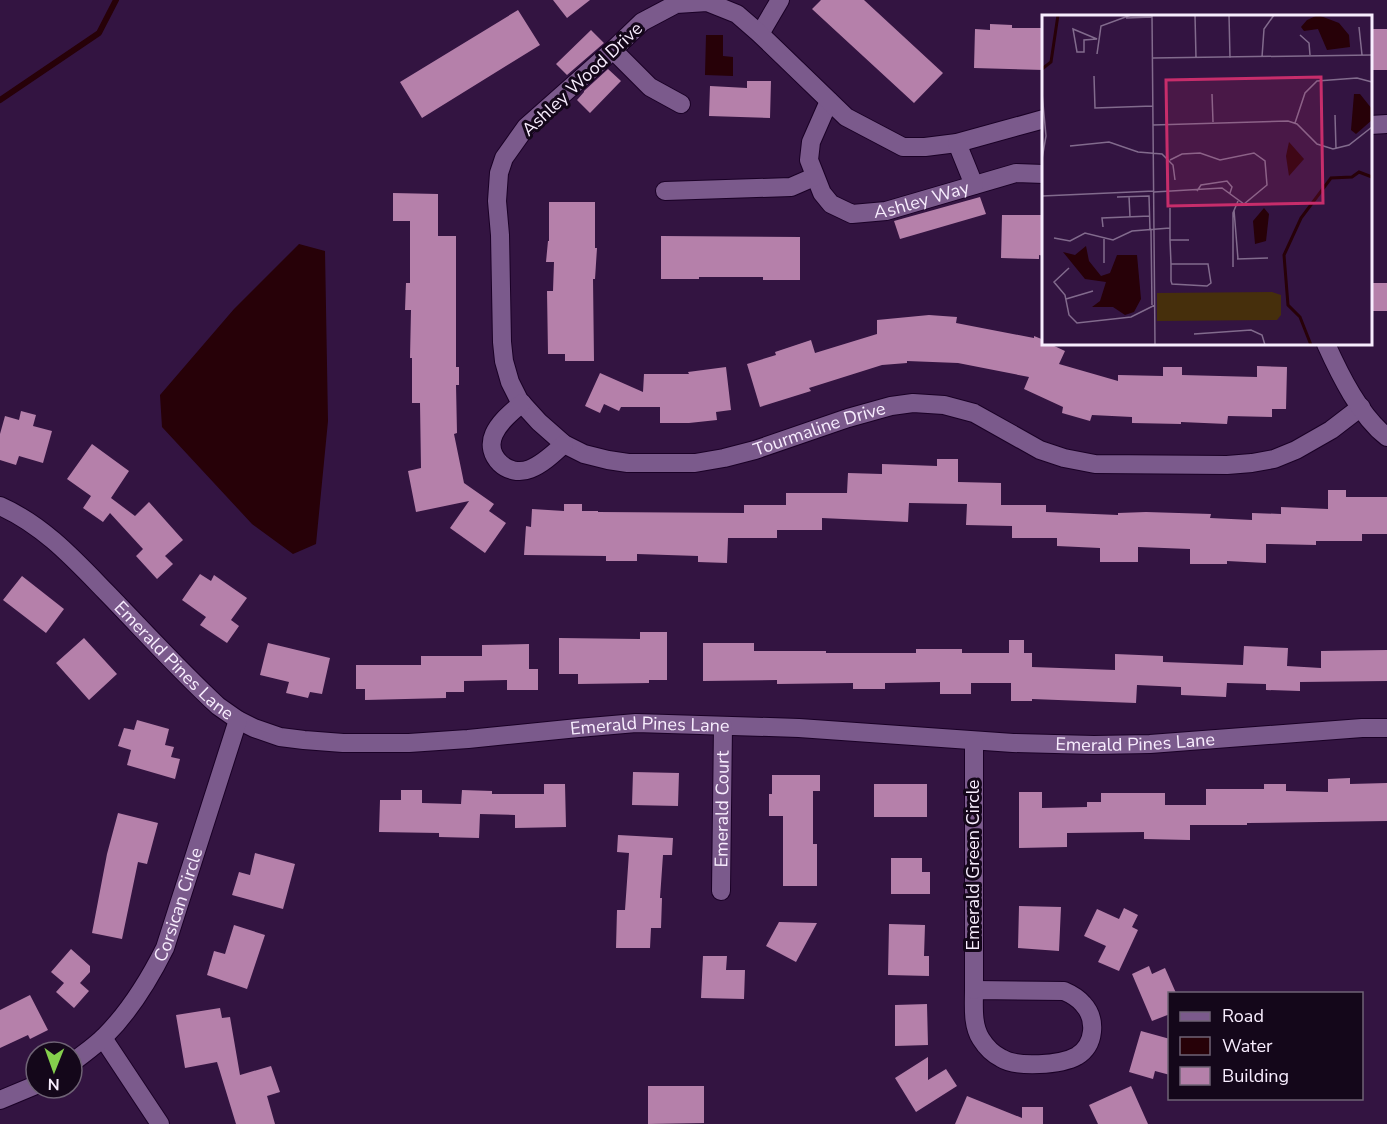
<svg xmlns="http://www.w3.org/2000/svg" width="1387" height="1124" font-family="'Nunito Sans',sans-serif">
<style>
.water{fill:#270108}
.lines{fill:none;stroke-linecap:round;stroke-linejoin:round}
.stream{stroke:#270108;stroke-width:6}
.building{fill:#b580aa}
.minor-casing{stroke:#1a0026;stroke-width:20}
.minor{stroke:#7b5a8c;stroke-width:18}
.labels{text-anchor:middle;dominant-baseline:central;stroke-width:6;stroke-linejoin:round;paint-order:stroke}
.street-label{font-size:18px;fill:#f8edfe;stroke:#14071a}
.inset-river{fill:none;stroke:#270108;stroke-width:3}
.inset-road{fill:none;stroke:#826b8d;stroke-width:1.5}
.view{fill:#c72d6b;fill-opacity:0.15;stroke:#c72d6b;stroke-width:3}
.inset-edge{fill:none;stroke:#f8edfe;stroke-width:3}
</style>
<rect width="100%" height="100%" fill="#331441"/>
<path class="water" d="M706 35H723V56L733 57V76L705 75Z
M299 244 325 251 328 421 316 544 293 554 252 524 162 427 160 395 234 309Z"/>
<g class="lines">
<path class="stream" d="M0 100 99 33 116 0"/>
</g>
<path class="building" d="M553 0H590L567 18Z
M821 0H864L943 73 914 103 812 9Z
M518 10 540 45 422 118 400 82Z
M990 24 1012 25V28H1044V70L974 68 975 29 990 30Z
M1371 29H1387V70H1371Z
M591 30 604 43 567 75 556 64Z
M608 69 621 81 590 113 577 100 584 92V91Z
M747 81H771L770 118 709 116 710 86 747 88Z
M393 193 438 194V236H456V367H459V385H456L457 433 454 434 464 483 494 504 489 511 506 523 485 553 450 528 469 501 416 512 408 471 421 468 420 403H412V358H410L411 310H405L406 283H410V221H393Z
M980 197 986 214 900 239 894 221Z
M549 202H595V248H597L595 279H593L594 361H565V354H548L547 291H553L554 262H546L548 241H549Z
M1002 215H1044V256L1039 255V259L1001 258Z
M661 236 800 237V280H763V277H699V279H661Z
M1371 283H1387V311H1371Z
M929 315 957 317 956 323 1034 338V336L1044 340V344H1050L1065 351 1059 364 1118 381V375L1163 376V367H1182V375L1257 377V366L1287 367 1286 409H1272V417L1228 416 1227 424 1181 422V424L1132 423V417L1092 415 1090 421 1062 413 1063 407 1024 389 1029 377 958 363 907 361V363L882 365 809 388 811 391 760 407 747 364 776 355 775 352 811 340 815 353 877 334V320Z
M726 367 731 410 716 412 717 420 689 423H660V407H621L619 411 604 404 600 413 585 406 600 373 643 392 644 374H689L688 372Z
M21 411 36 415 33 426 52 431 43 463 19 456 16 465 0 460V434L5 416 19 420Z
M92 444 129 471 111 498 135 516 149 502 183 540 165 556 173 564 157 579 136 556 143 549 110 513 103 522 83 508 91 496 67 479Z
M937 459H958V482L1001 483V505H1046V512L1118 515V513L1146 512 1211 514 1210 518 1252 520V513L1281 514V507L1328 509V490H1346V497H1387V534H1362V541H1316V545L1266 544V563L1227 561V564H1190V549L1138 547V562H1100V548L1057 546V538H1012V526L966 525 967 504 909 503 908 522 822 518V530H777V538H728L727 563 698 562V556L637 554V561H606V556L524 555 526 526 531 527 532 509 564 511V504H582V511H598V512L744 513V505H786V493H847L848 473 882 474V464L937 466Z
M200 574 211 581 214 575 247 598 231 620 239 626 227 643 200 625 206 617 182 600Z
M22 576 64 609 46 633 3 600Z
M640 632H667V680H649V683L578 684V674H559V638L640 639Z
M84 638 117 674 89 700 56 663Z
M1009 640H1024V653H1032V667L1115 670V654L1163 656V662L1243 665 1244 646 1288 648 1287 666 1321 668V651L1387 650V681L1300 682V691L1266 690V684L1227 683 1226 697 1181 695V687L1137 685 1136 703 1032 699V701H1011V683H971V694H940V682L885 683V689H853V683L777 684V680L703 681V643H754V651H826V653H916V649H962V653H1009Z
M268 643 330 658 322 694 310 692 308 698 286 693 289 682 260 675Z
M529 644V669H538V690H507V680L464 681V692H446V698L365 700V689H356V665H421V656H482V645Z
M137 720 169 729 165 745 174 747 171 757 180 759 175 779 127 765 131 750 118 746 124 728 134 730Z
M633 772 679 773 678 806 632 805Z
M772 775H820V791H813V844H817V886H783V816H769V794H772Z
M1350 778V784L1387 783V821L1247 823V825H1190V840L1144 839V832L1067 833V847L1019 848V792H1042V808L1087 807V802H1101V793H1165V805H1206V789H1264V784H1286V791L1328 792V779Z
M544 784H565L566 827 515 828V815L480 814 479 838 439 837V833L379 832 380 800H401V790H422V803L461 804 462 790 492 791V794H544Z
M874 784H927V817H874Z
M118 813 158 823 147 864 138 862 122 939 92 933 107 854Z
M618 835 673 838 672 855H663L660 898H662L661 928H651L650 948H616L617 910H625L629 853 617 852Z
M255 853 295 864 283 909 232 895 239 872 250 875Z
M891 858H922V872H930V894H891Z
M1019 906 1061 907 1059 951 1018 948Z
M1124 908 1138 915 1132 927 1138 930 1119 971 1098 962 1106 946 1084 936 1097 909 1119 919Z
M779 922 817 923 796 962 766 946Z
M889 924 925 925 924 956H929V976L888 975Z
M234 925 265 935 247 989 207 975 214 951 225 954Z
M71 949 90 966V972L80 983 89 991 74 1008 56 992 64 983 51 972Z
M703 956H727L726 970H745L744 999 701 998Z
M1149 966 1152 974 1165 968 1176 993H1170V1014L1152 1021 1132 974Z
M30 995 48 1030 30 1039 28 1035 0 1048V1010Z
M927 1004 928 1045 895 1046V1005Z
M220 1008 222 1018 230 1017 240 1075 271 1066 280 1092 267 1096 275 1124H236L217 1062 185 1068 176 1015Z
M1141 1031 1170 1039V1075L1155 1071 1153 1079 1129 1072Z
M928 1057V1080L946 1069 957 1086 916 1112 895 1078Z
M648 1086H704V1123L648 1124Z
M1131 1086 1148 1124H1098L1089 1105Z
M967 1096 1022 1118V1107H1043V1124H955Z"/>
<g class="lines">
<defs>
<g id="minor">
<path d="M760 34 780 0"/>
<path d="M613 50 650 87 681 104"/>
<path id="s1" d="M829 101 811 142 809 160 822 193 831 204 852 214 886 211 1016 173 1044 174"/>
<path id="s2" d="M1044 119 957 143 925 147H903L846 117 760 34 737 14 707 2 676 4 642 22 613 50 526 127 504 158 499 173 497 201 500 235 502 342 504 361 510 382 519 400 539 422 564 444 584 454 608 460 628 463H695L724 458 755 450 848 418 891 406 913 403 944 405 974 413 1040 450 1064 458 1095 464 1227 465 1252 463 1274 459 1296 450 1331 430 1361 407"/>
<path d="M1370 125 1387 124"/>
<path d="M957 143 974 185"/>
<path d="M665 191 791 187 814 177"/>
<path d="M1326 344C1340 375 1360 416 1387 437"/>
<path d="M522 403C512 412 500 421 494 434 484 456 508 478 530 469 543 464 554 453 564 444"/>
<path id="s3" d="M0 506C43 525 74 559 106 592 143 630 179 670 218 706L238 720 254 728 280 737 304 740 343 743H409L468 739 578 728 636 723 799 728 1013 743 1094 745 1150 744 1362 728H1387"/>
<path id="s4" d="M721 891 723 726"/>
<path d="M974 990 1064 991C1071 994 1078 998 1083 1004 1097 1019 1095 1045 1077 1056 1061 1065 1017 1068 1001 1058 993 1054 986 1047 981 1039 972 1025 974 1006 974 990Z"/>
<path d="M974 990V741"/>
<path d="M103 1038 160 1124"/>
<path id="s5" d="M72 1063C83 1054 95 1046 105 1036 131 1010 149 980 165 948L238 720"/>
<path d="M0 1100 36 1085"/>
</g>
</defs>
<use href="#minor" class="minor-casing"/>
<use href="#minor" class="minor"/>
</g>
<g class="labels">
<g class="street-label">
<text transform="translate(582 79) rotate(-43)">Ashley Wood Drive</text>
<text stroke="none"><textPath href="#s1" startOffset="207">Ashley Way</textPath></text>
<text stroke="none"><textPath href="#s2" startOffset="1228">Tourmaline Drive</textPath></text>
<text stroke="none"><textPath href="#s3" startOffset="234">Emerald Pines Lane</textPath></text>
<text stroke="none"><textPath href="#s3" startOffset="738">Emerald Pines Lane</textPath></text>
<text stroke="none"><textPath href="#s3" startOffset="1224">Emerald Pines Lane</textPath></text>
<text stroke="none"><textPath href="#s4" startOffset="82">Emerald Court</textPath></text>
<text transform="translate(973 865) rotate(-90)">Emerald Green Circle</text>
<text stroke="none"><textPath href="#s5" startOffset="195">Corsican Circle</textPath></text>
</g>
</g>
<g transform="translate(1042 15)">
<rect width="330" height="330" fill="#331441"/>
<path d="M230 277 239 280V300L235 305 115 306V278Z" fill="#462f0c"/>
<path d="M276 0 297 8 307 20 308 32 285 35 276 14 262 16 259 12 265 5ZM312 79H318L330 94V105L314 119 309 115ZM247 127 262 144 247 161 244 141ZM222 193 227 199 224 226 213 229 211 206ZM44 231 47 246 59 261 68 258 75 240H95L99 284 92 297 83 300 71 292H50L58 286 64 267 43 264 21 237 33 240Z" fill="#270108"/>
<path class="inset-river" d="M0 54 9 47 16 0M269 330 258 302 246 290 242 240 259 203 289 163 310 162 317 157 330 162"/>
<path class="inset-road" d="M110 0 113 330M153 0 154 43M187 0 188 43M84 3 110 2M317 12 320 40M31 14 55 24 42 25V37H35ZM258 20 267 28 268 40M55 39 59 11 89 0M220 42 222 14 232 0M111 43 330 40M52 61 53 93 111 91M0 78 4 121 0 144M170 79 171 107M293 100 294 134M253 108 263 78 275 66 315 63 330 67M111 110 246 106 255 109 275 129 291 134 307 130 330 112M28 131 67 127 96 137 120 139 131 150 133 165M155 176 159 170 185 166 190 172 188 178M112 177 180 173 202 189 225 170 223 146 212 138 178 145 158 138 140 139 128 145M0 181 112 176M87 181 88 202M75 182 107 181 108 215M128 193V225L129 249V266L130 269 165 271 169 268 166 249H129M192 195 196 244M61 212 60 203 108 201M109 215 110 290M12 223 28 226 43 218 71 225 90 216 128 213M62 224V248M128 225H147M195 244 226 243M191 252V198L196 186M27 253 12 267 23 280 27 300 35 308 89 302 113 290M24 284 51 276M152 319 209 315 220 320 223 330"/>
<path class="view" d="M279 62 281 188 126 191 124 65Z"/>
<rect width="330" height="330" class="inset-edge"/>
</g>
<rect x="1168" y="992" width="195" height="108" fill="#14071a" stroke="#6f6375" stroke-width="1.5"/>
<rect x="1180" y="1012" width="30" height="9" fill="#7b5a8c" stroke="#6f6375" stroke-width="1.5"/>
<text x="1222" y="1022" font-size="18" fill="#f8edfe">Road</text>
<rect x="1180" y="1037" width="30" height="18" fill="#270108" stroke="#6f6375" stroke-width="1.5"/>
<text x="1222" y="1052" font-size="18" fill="#f8edfe">Water</text>
<rect x="1180" y="1067" width="30" height="18" fill="#b580aa" stroke="#6f6375" stroke-width="1.5"/>
<text x="1222" y="1082" font-size="18" fill="#f8edfe">Building</text>
<g transform="translate(54 1070) rotate(181)"><circle r="28" fill="#14071a" stroke="#6f6375" stroke-width="1.5"/>
<path d="M0-4.5L10 22L0 15L-10 22Z" fill="#85cf4d"/>
<text y="-9" font-size="16" font-weight="bold" text-anchor="middle" fill="#f8edfe">N</text>
</g>
</svg>
